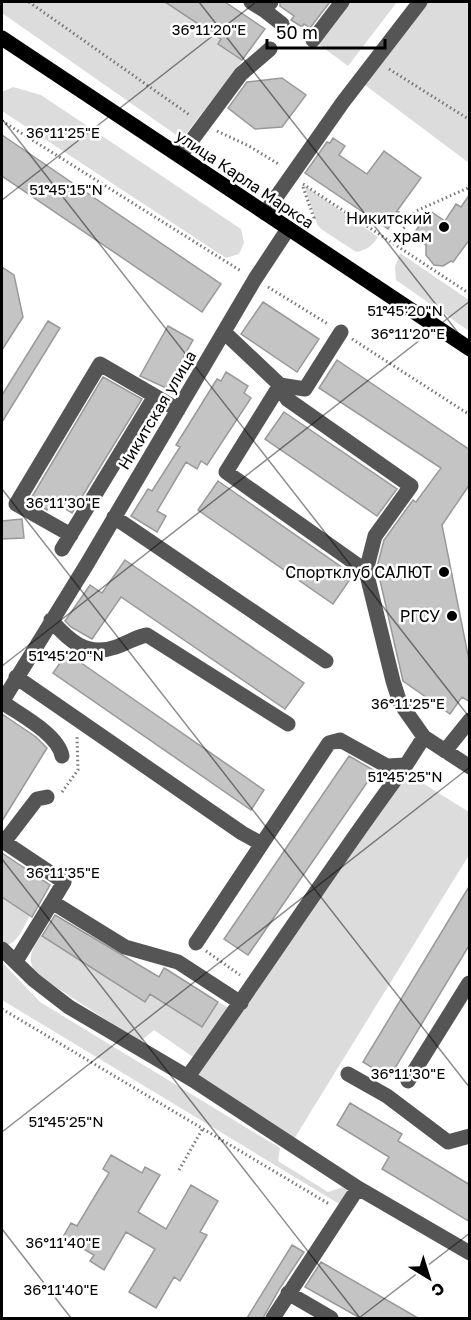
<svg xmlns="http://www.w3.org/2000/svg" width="471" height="1320" font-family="'Golos Text',sans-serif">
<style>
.green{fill:#dcdcdc}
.building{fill:#c4c4c4;stroke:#999;stroke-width:1.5}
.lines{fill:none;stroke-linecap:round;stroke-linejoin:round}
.path{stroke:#777;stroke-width:3;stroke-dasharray:1.5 3;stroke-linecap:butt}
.minor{stroke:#555;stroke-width:15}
.major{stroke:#000;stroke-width:15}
.ticks{fill:none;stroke:#000;stroke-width:1.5;stroke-opacity:0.45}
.poi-dot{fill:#000;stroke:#fff;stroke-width:2}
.labels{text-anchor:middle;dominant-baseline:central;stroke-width:5;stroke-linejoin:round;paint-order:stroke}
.street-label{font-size:16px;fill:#000;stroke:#fff}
.poi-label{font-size:16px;fill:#000;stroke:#fff;text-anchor:end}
.ticks-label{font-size:15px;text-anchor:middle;fill:#000;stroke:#fff;stroke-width:5;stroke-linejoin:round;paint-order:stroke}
</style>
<rect width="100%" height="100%" fill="#fff"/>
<path class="green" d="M2 2H165L246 56 182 139 2 13Z
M342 2H397L348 66 313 40Z
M428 2H469V163L365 85Z
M13 87 41 95 241 229 244 243 239 254 226 258 2 111V92Z
M304 185 378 237C372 246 367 250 356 252L321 229 317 224Z
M400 253 469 300V331L396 280 395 267Z
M408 774 469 812V855L294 1139 197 1077 198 1071 302 916Z
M2 897 30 915C23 928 17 946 2 946Z
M41 935 144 1002 150 994 201 1027 218 1002 231 1009 196 1059 154 1030 140 1042 36 974C26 958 32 950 41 935Z
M2 962 40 1002 280 1148 278 1161 328 1192 344 1187 348 1191 341 1205 2 1000Z"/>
<path class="building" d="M165 2H225L265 29 242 60 218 44 221 39Z
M280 2H330L310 28 304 24 302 27 291 20 294 16 280 6Z
M282 78 306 95 282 127 255 129 228 108 247 82Z
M2 135 221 284 202 312 2 176Z
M333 138 345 146 339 155 367 174 384 151 421 178 397 211 399 212 388 229 305 173 327 142 330 143Z
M470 194V239L453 262 451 261 443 266 434 265 426 255V245L412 236 430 211 445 221 456 204 461 207Z
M2 267 14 275 23 317 2 350Z
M263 302 319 339 297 372 241 334Z
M48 321 60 328 2 422V395Z
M168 326 193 340 166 388 140 376Z
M337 360 470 450V484L442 525 470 665V702L462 697 450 714 403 681 377 567 384 540 413 500 416 502 441 468 319 388Z
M226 372 248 386 244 393 251 398 207 465 201 461 197 469 186 462 157 511 166 516 157 532 131 516 148 489 152 491 180 447 176 445 217 379 221 381Z
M103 377 142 399 72 513 53 501 47 510 30 500Z
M284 412 397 489 377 516 265 439Z
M218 481 353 575 333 604 198 510Z
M22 519 24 538 2 539V521Z
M125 560 304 683 285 709 121 597 92 639 71 627 65 621 90 585 102 593Z
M67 653 264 790 251 810 53 673Z
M2 714 36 737 47 748 2 821Z
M349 756 375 771 248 955 224 939Z
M2 853 50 885 32 917 2 897Z
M470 885V944L389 1078 363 1062Z
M55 915 159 977 164 968 166 969 218 1002 202 1027 150 994 145 1002 42 936Z
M350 1103 402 1134 398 1141 470 1185V1222L382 1169 389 1157 337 1125Z
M111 1155 142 1173 145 1167 160 1175 138 1212 166 1229 191 1185 218 1201 200 1232 207 1235 180 1281 174 1277 156 1308 129 1292 155 1249 126 1232 104 1270 90 1261 94 1255 63 1237 71 1223 77 1226 98 1191 109 1173 103 1169Z
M292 1245 304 1252 280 1288 263 1318H247Z
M321 1262 418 1318H360L305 1287Z"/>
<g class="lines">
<path class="path" d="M29 2 191 116
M389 69 470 120
M2 121 241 271
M217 131 249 146 280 165
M303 184 470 294
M303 187 314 218 309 225
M393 243 416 211 470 187
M268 287 328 324
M352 339 470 415
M62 792 78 770 77 736
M206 951 240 975
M2 1009 329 1204
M179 1170 203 1128"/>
<path class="minor" d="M251 2 264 10 271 2
M264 10 282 24 283 30
M313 40 342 2
M180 156 241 74 270 49
M265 213 343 102 420 2
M224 332 280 385 226 472 366 571 393 681 400 703 424 737 470 767
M280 385 287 399 411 486 375 536 366 571
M280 385 305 389 341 332
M114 517 326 661
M71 535 16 504 100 364 155 396
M62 549 155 396 178 410
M51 620C69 641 87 657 116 647 127 643 136 637 147 635L288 724
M16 677 242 833 262 844
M2 702 87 564 255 279 288 229
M2 702C19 714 58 734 62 756
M445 751 470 720
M47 797 37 799 4 842 64 882 52 902
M196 943 329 743 340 740 387 766 406 765 424 737
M2 949 34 980 69 1007 193 1080 358 1188 470 1253
M16 961 52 902 125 947 178 962 241 1003
M348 1074 387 1096 448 1142 470 1136
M193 1080 189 1075C263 972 331 866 406 765
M408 1081 469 983
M288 1293 331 1318
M273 1318 358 1188"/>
<path class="major" d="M2 38 470 349"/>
</g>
<path class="ticks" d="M199 2 470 348M2 119 470 718M2 200 256 2M2 489 470 1088M2 666 470 301M2 859 360 1318M2 1132 470 767M2 1229 71 1318M359 1318 470 1233"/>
<g class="poi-dot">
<circle cx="444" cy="227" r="6"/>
<circle cx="444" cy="572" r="6"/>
<circle cx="452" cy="616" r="6"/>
</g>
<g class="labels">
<g class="street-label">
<text transform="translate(245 179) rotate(34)">улица Карла Маркса</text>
<text transform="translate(157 410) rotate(-59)">Никитская улица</text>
</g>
<g class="poi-label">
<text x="432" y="218">Никитский<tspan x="432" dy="18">храм</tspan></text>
<text x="432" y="572">Спортклуб САЛЮТ</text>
<text x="440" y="616">РГСУ</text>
</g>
</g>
<g class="ticks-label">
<text x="209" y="35">36°11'20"E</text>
<text x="63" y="138">36°11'25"E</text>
<text x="66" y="195">51°45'15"N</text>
<text x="405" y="316">51°45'20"N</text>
<text x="408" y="339">36°11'20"E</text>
<text x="63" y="508">36°11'30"E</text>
<text x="66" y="661">51°45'20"N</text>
<text x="408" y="709">36°11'25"E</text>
<text x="405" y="782">51°45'25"N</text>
<text x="63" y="878">36°11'35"E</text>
<text x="408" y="1079">36°11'30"E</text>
<text x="66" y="1127">51°45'25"N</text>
<text x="63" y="1248">36°11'40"E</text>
<text x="61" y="1295">36°11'40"E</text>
</g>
<rect width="471" height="1320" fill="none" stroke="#000000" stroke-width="6"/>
<g transform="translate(429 1278) rotate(142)" stroke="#ffffff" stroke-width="4.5" paint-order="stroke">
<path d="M0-4.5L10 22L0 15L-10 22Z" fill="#000000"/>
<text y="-9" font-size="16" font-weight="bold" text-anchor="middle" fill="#000000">С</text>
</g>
<path d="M267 39v9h118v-9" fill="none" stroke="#000000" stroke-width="3"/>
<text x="276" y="39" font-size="18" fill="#000000" stroke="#ffffff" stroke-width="4.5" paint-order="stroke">50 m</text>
</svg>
